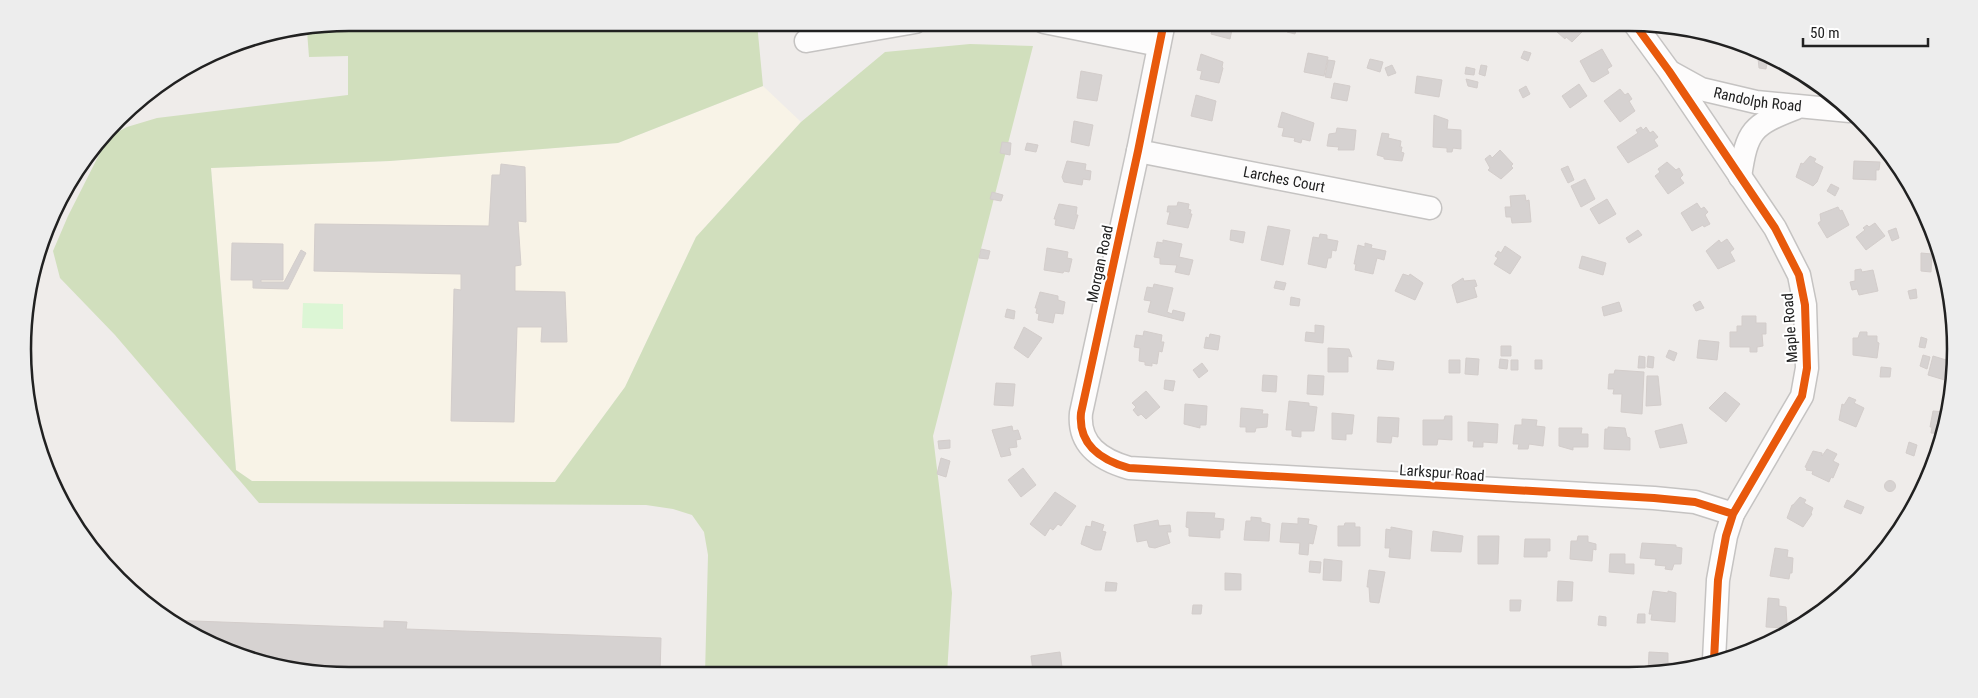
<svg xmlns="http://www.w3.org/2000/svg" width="1978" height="698" font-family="'Roboto Condensed',sans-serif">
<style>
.education{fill:#f8f3e7}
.forest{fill:#d1dfbd}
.park{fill:#dcf6d5}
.building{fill:#d6d2d1;stroke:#d3cdcb}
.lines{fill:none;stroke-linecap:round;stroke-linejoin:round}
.minor-casing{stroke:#c5c3c2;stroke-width:25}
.minor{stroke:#fdfcfc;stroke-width:22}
.cycleway-casing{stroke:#fff;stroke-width:11}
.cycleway{stroke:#e8590c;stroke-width:8}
.labels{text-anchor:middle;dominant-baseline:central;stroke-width:4;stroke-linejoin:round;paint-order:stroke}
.street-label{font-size:15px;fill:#212121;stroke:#fff}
.rim{fill:none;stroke:#212121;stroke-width:2.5}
</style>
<rect width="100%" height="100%" fill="#efecea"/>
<path class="education" d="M763 86 801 122 696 237 625 387 555 482 252 481 236 470 211 168 390 161 618 143Z"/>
<path class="forest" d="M349 22 757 23 763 86 618 143 390 161 211 168 236 470 252 481 555 482 625 387 696 237 801 122 885 52 970 44 1033 46 933 436 952 593 947 674 705 675 708 555 704 532 692 515 673 509 646 505 259 503 115 335 60 278 53 251 68 216 108 137 127 127 157 118 348 95V56L309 57 307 31Z"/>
<path class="park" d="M303 303 343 304V329L302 328Z"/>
<path class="building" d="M1207 22H1247L1245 28 1233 25 1230 39 1211 34 1212 31 1206 30Z
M1289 22H1298L1295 34 1287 32Z
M1550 22H1576L1583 31 1572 42 1566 37 1565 39 1548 24Z
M1707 33 1713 34 1728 39 1725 44 1720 41 1719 43Z
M1750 48 1774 56 1773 59 1768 58 1766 69 1759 68 1758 58 1749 56Z
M1602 49 1612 66 1607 69 1609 73 1594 82 1591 81 1580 61Z
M1524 51 1531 53 1528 61 1521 58Z
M1308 53 1328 57 1324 76 1304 72Z
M1201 54 1223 62 1222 67 1223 68 1219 83 1200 79 1202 71 1197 70Z
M1370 59 1383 62 1380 72 1367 68Z
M1328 60 1335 61 1331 78 1325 77Z
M1392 65 1396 73 1388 76 1385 68Z
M1481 65 1487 66 1485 76 1479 74Z
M1466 67 1475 69 1474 75 1465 74Z
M1081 71 1102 75 1097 101 1077 98Z
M1417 76 1442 80 1439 97 1415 93Z
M1466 79 1478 82 1477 88 1468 86Z
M1334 83 1350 86 1347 101 1331 98Z
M1579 84 1587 96 1570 108 1562 96Z
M1526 86 1530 94 1523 98 1519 90Z
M1620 89 1625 95 1628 93 1632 99 1629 101 1635 111 1620 122 1604 101Z
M1196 95 1216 101 1212 121 1191 116Z
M1282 112 1314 123 1310 141 1302 139 1301 143 1294 141 1295 138 1282 136 1284 128 1278 127Z
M1434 115 1448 120 1447 129 1461 130V149L1453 148 1452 152H1447V148L1433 147Z
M1074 121 1093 125 1089 146 1071 142Z
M1641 127 1643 130 1646 127 1650 133 1653 131 1658 137 1654 140 1658 146 1628 163 1617 147 1638 133 1636 130Z
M1337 128 1356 130 1354 150H1338L1339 147 1327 146 1329 134 1336 133Z
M1382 133 1389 134 1388 138 1401 141 1400 147H1402L1401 152 1404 153 1402 161 1384 159V157L1377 155Z
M1002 142 1011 143 1010 155 1000 153Z
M1027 143 1038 145 1036 152 1025 150Z
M1500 150 1513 164 1511 166 1513 168 1501 179 1488 170 1490 168 1485 159 1490 155 1492 158Z
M1810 156 1816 159 1814 162 1823 167 1817 182 1813 186 1796 177 1801 163 1803 164Z
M1067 161 1086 164 1085 170 1091 171 1090 180 1083 179 1082 185 1064 182 1062 177Z
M1854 161 1880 162 1879 170H1876V180L1853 179Z
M1667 162 1676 170 1679 168 1683 175 1680 178 1684 183 1668 194 1655 176 1660 172 1658 169Z
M501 164 525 167 526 222 518 221 521 265 515 266V291L565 292 567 342H541L542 327H517L514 422 451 421 454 289 461 290V274L314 271 315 224 489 226 492 175H500Z
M1568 166 1574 180 1568 183 1561 169Z
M1585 179 1595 199 1581 207 1571 186Z
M1831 184 1839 188 1835 196 1827 191Z
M992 192 1003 195 1001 201 990 199Z
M1525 195 1526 201 1529 200 1531 222 1512 223 1511 217H1506L1505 207H1511L1510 196Z
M1607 199 1616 214 1599 224 1590 209Z
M1178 202 1189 204 1188 209 1191 210 1190 214H1192L1188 228 1167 224 1170 212H1167L1168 206H1177Z
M1697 203 1701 209 1704 207 1708 212 1705 215 1710 224 1704 227 1703 225 1692 231 1681 213Z
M1059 204 1077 207 1076 215H1078L1074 229 1055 225 1056 219H1054Z
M1838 207 1840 211 1842 210 1849 225 1827 238 1818 223 1821 221 1820 214Z
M1875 223 1885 236 1866 250 1856 237 1865 230 1863 228 1867 225 1869 227Z
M1268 226 1290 230 1283 265 1261 260Z
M1896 228 1899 238 1892 241 1888 231Z
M1231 230 1245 232 1243 243 1230 240Z
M1638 230 1642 235 1629 243 1626 238Z
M1320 234 1327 235V239L1338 241 1336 251 1332 250 1331 258H1328L1326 268 1308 264 1313 237 1319 238Z
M1727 239 1734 249 1730 252 1735 261 1718 269 1706 251 1719 240 1721 243Z
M1163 240 1182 244 1179 257 1193 260 1189 275 1175 272 1177 265 1160 264V258L1154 257 1157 242 1163 243Z
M232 243 283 244V280H261V282H284L301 250 306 253 288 289 253 288V280H231Z
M1365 243 1372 245 1371 248 1386 251 1384 260 1377 258 1373 274 1355 270 1356 264H1354L1358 245 1365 247Z
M1505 246 1521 257 1510 274 1494 264 1498 258 1495 256 1498 251 1501 253Z
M1047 248 1068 252 1067 258 1072 259 1069 272 1064 271 1063 273 1044 270Z
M981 249 990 251 988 259 979 258Z
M1921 253 1932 254 1931 272 1921 271Z
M1582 256 1606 263 1603 275 1579 268Z
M1861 269 1862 272 1873 270 1878 291 1859 295 1857 289 1852 290 1850 282 1855 281V270Z
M1403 274 1409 276 1410 274 1423 283 1415 300 1395 291Z
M1463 278 1464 281 1475 280 1477 286 1474 287 1477 297 1457 303 1452 285Z
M1276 281 1286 283 1284 290 1274 288Z
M1154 284 1173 288 1167 312 1172 314 1173 310 1185 313 1183 321 1148 312 1151 301 1144 300 1147 287 1153 288Z
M1916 289 1917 298 1910 299 1908 291Z
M1040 292 1058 296V300L1065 302 1063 314 1055 313 1053 323 1038 320 1039 314 1036 313 1037 308H1035Z
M1291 297 1300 299 1299 306 1290 305Z
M1700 301 1704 308 1696 311 1693 305Z
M1619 302 1622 311 1604 316 1602 307Z
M1007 309 1015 311 1014 319 1005 317Z
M1742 316H1756V323H1766V334H1762L1763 346 1757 347V352H1750V347H1730V332H1737V326H1742Z
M1315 325 1324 326 1323 343 1305 341 1306 332 1315 333Z
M1024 327 1042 338 1028 358 1014 348Z
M1144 331 1162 335 1161 342H1164L1162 352 1159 351 1157 364 1152 363V366L1145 365V362L1139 361 1140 348 1134 347 1136 335 1143 336Z
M1860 332H1867V336H1877V342L1879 343 1877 358 1853 355V338H1858Z
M1210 334 1220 336 1218 350 1204 348 1206 337 1209 338Z
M1921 337 1927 339 1925 348 1919 347Z
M1699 340 1719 342 1717 360 1697 358Z
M1501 346H1511V356H1501Z
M1328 348 1349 349 1352 357 1348 356V372H1328Z
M1669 350 1677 353 1674 361 1666 357Z
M1923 355 1930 357 1927 369 1920 366Z
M1639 356 1645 357V368H1638Z
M1648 356 1654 357 1653 368 1647 367Z
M1933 356 1953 362 1948 381 1928 375Z
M1466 358 1479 359 1478 375 1465 374Z
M1500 359 1508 360 1507 369 1499 368Z
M1378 360 1394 362 1393 370 1377 369Z
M1449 360H1460V373H1449Z
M1511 360H1518V370H1511Z
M1535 360H1542V369H1535Z
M1202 363 1208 371 1199 378 1193 370Z
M1881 367 1891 368 1890 377H1880Z
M1615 370 1644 372 1642 414 1621 412 1622 394H1613L1614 389H1608L1609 374H1614Z
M1263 375 1277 376 1276 392 1262 391Z
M1308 375 1324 376 1323 395 1307 394Z
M1647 376H1658L1661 405 1646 406Z
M1165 380 1175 381 1173 391 1164 389Z
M996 383 1015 384 1013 406 994 405Z
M1146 391 1160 407 1146 419 1141 414 1138 416 1133 410 1136 407 1132 403Z
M1725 392 1740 404 1726 422 1709 408Z
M1849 397 1856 400 1854 403 1864 408 1856 427 1839 420 1842 404 1844 405Z
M1289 401 1309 403V406L1317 407 1314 431H1301V437L1292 436V430H1286Z
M1185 404 1207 406 1206 425H1200V428L1184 424Z
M1945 405 1949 406 1944 434 1931 433 1932 427H1930L1933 411 1944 412Z
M1241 408 1263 410 1262 414H1268L1267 427 1256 428 1255 432H1246V427H1240Z
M1332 413 1354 415 1352 434H1346V440L1332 439Z
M1445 416H1452V440L1438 439 1437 445H1423V420H1444Z
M1378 417 1399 418 1398 437 1392 436 1391 443 1377 442Z
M1522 419 1537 420 1536 426 1545 427 1543 446 1529 444 1528 449H1518L1519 444H1513L1515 425H1522Z
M1468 422 1498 424 1497 443 1483 442V447H1473L1474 441H1468Z
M1682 424 1687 443 1660 448 1655 431Z
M1012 426 1013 431 1018 430 1021 439 1016 440 1017 447 1009 448 1011 455 1001 457 992 430Z
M1608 427 1625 428 1627 437 1630 438V450L1604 449 1605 429H1608Z
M1559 428H1582L1581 434H1588V447H1573V450L1559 446Z
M950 440V448L939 449 938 441Z
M1909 442 1917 445 1914 456 1906 453Z
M1827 449 1837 454 1833 461 1839 464 1833 478 1831 477 1829 482 1812 474 1813 471 1806 470 1807 468 1805 467 1813 451 1822 453V456Z
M941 458 950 461 946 477 937 474Z
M1023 468 1036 485 1021 497 1008 480Z
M1884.5 486a5.5 5.5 0 1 1 11 0a5.5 5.5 0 1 1-11 0Z
M1055 492 1076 506 1061 526 1058 524 1053 530 1050 528 1045 536 1030 524Z
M1800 497 1806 500 1804 503 1813 508 1811 513 1812 514 1803 527 1787 518 1792 505H1793Z
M1847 500 1864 507 1861 514 1844 507Z
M1187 512 1215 513 1214 518 1224 519 1223 530H1220V538L1189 536V528L1186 527Z
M1251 517 1261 518V522L1270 524 1269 541 1244 540 1246 521H1251Z
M1298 518 1309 519 1308 524 1317 526 1313 544 1309 543 1308 555 1299 554 1300 543 1280 542 1282 523 1298 524Z
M1158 520 1159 526 1170 525 1171 532H1167L1170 543 1155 548 1149 547 1147 540 1137 542 1134 525Z
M1092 521 1104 525 1102 531 1106 532 1101 550H1095L1081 544 1086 526 1091 527Z
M1345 523H1355V527H1360V546H1338V526H1344Z
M1391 527 1412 531 1410 559 1389 557 1390 548H1385L1386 529 1391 530Z
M1433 531 1463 536 1461 552 1431 551Z
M1478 536H1499L1498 564H1478Z
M1578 536H1588V542L1596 544V550L1593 549 1592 561 1570 559 1571 541H1577Z
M1525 539H1550V551H1547V557H1524Z
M1642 543 1676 545V547L1682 548 1681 564H1674L1672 570 1665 569 1666 566 1655 565 1656 559 1640 558Z
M1775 548 1788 550 1787 557 1793 558 1792 573H1790L1789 579 1770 576Z
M1610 554H1625V564H1634V574L1609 572Z
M1324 559 1342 561 1341 581 1323 580Z
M1310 561 1321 562 1320 573 1309 572Z
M1369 570 1385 572 1379 603 1370 602 1369 587H1367Z
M1225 573 1241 574V590H1225Z
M1558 581 1573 582 1572 601H1557Z
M1106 582 1117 583 1116 591H1105Z
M1653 591 1668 593V591L1676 593 1675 622 1651 620 1652 614H1649Z
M1768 598 1779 599V606L1786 607 1787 623H1785V628L1766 627Z
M1510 600H1521L1520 611H1510Z
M1193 605H1202L1201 614H1192Z
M1638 614H1645V623H1637Z
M1599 616 1606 617V626L1598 625Z
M167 620 384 628V621L407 622 406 629 661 638 660 675 349 676 265 664Z
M1060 652 1062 667 1033 671 1031 656Z
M1649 652 1668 653V663H1672L1671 670H1667L1666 673H1648Z"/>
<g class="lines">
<defs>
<g id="minor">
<path d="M1044 22 1159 45"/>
<path d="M1164 22 1138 151 1081 413C1078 445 1101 460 1129 468L1654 498 1695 502 1733 514"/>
<path d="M1634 23 1669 71 1775 228 1799 275 1805 305 1807 368 1802 396 1733 514 1726 536 1718 580 1714 660"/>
<path d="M806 41 915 22"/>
<path id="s1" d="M1672 73 1701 89 1756 102 1850 111"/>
<path id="s2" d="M1138 151 1430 208"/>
<path d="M1740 177C1747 130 1752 125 1796 108"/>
</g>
</defs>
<use href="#minor" class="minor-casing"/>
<use href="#minor" class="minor"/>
<defs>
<path id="cycleway" d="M1164 22 1138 151 1081 413C1078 445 1101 460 1129 468L1654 498 1695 502 1733 514
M1634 23 1669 71 1775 228 1799 275 1805 305 1807 368 1802 396 1733 514 1726 536 1718 580 1714 660"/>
</defs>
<use href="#cycleway" class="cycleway-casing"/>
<use href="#cycleway" class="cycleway"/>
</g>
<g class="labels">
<g class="street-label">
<text stroke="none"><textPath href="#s1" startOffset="91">Randolph Road</textPath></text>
<text stroke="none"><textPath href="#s2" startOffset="149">Larches Court</textPath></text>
<text transform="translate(1100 264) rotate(-78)">Morgan Road</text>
<text transform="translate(1790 328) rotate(-94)">Maple Road</text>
<text transform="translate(1442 473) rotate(4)">Larkspur Road</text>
</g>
</g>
<path d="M0 0H1978V698H0ZM349 31H1629A318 318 0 0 1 1947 349V349A318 318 0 0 1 1629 667H349A318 318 0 0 1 31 349V349A318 318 0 0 1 349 31Z" fill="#ededed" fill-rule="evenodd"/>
<path class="rim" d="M349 31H1629A318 318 0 0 1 1947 349V349A318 318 0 0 1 1629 667H349A318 318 0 0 1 31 349V349A318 318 0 0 1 349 31Z"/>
<path d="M1803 38v8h125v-8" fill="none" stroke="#212121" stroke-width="2.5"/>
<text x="1810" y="38" font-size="15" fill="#212121" stroke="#ffffff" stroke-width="4" paint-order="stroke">50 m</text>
</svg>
